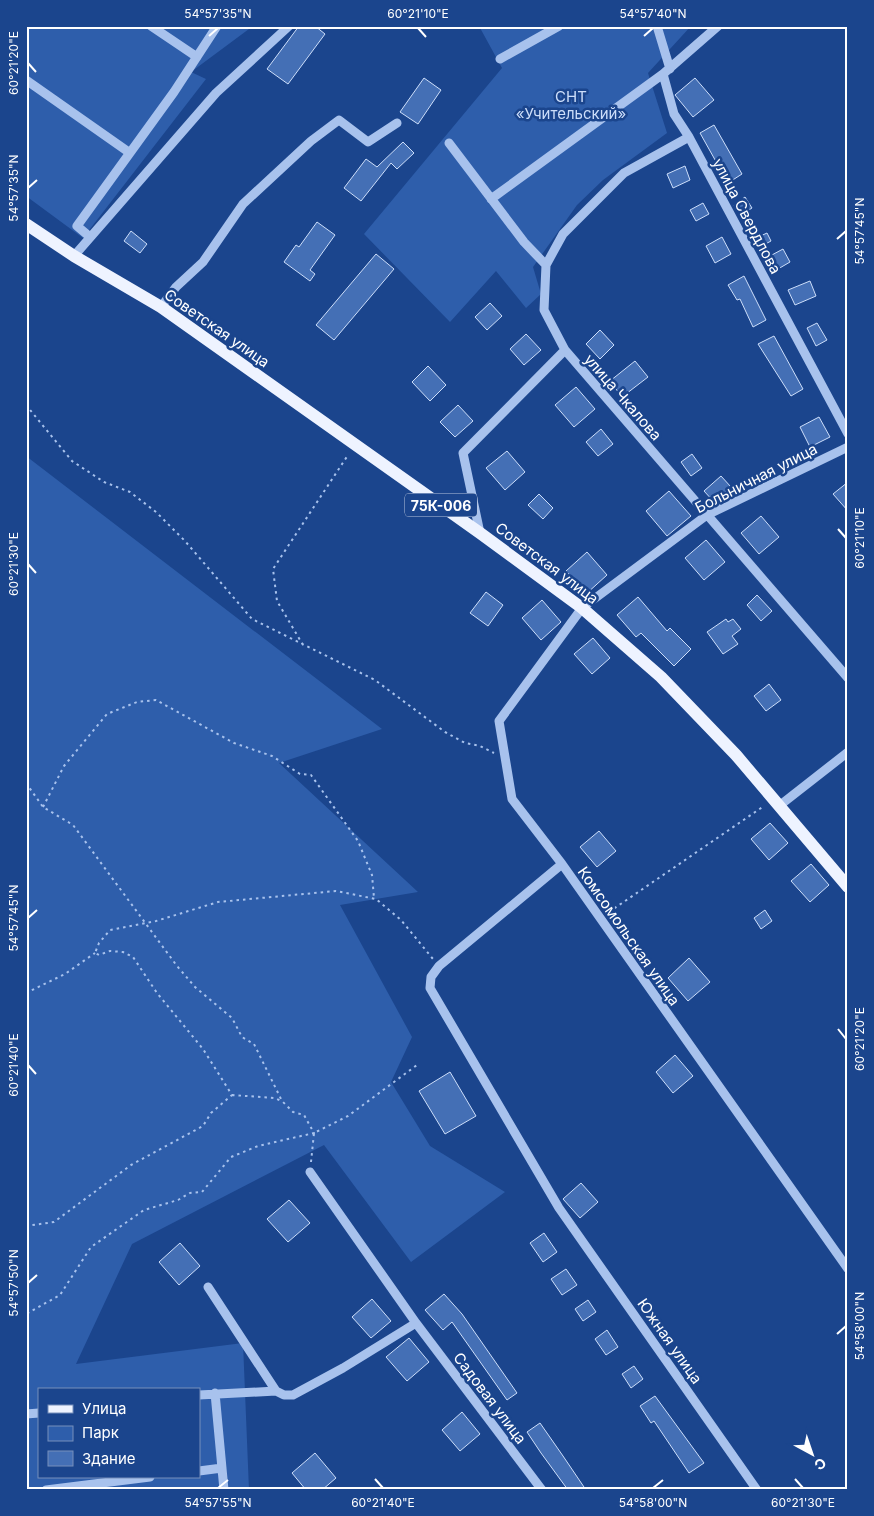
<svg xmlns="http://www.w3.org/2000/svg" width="874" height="1516" font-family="Inter,sans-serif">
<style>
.green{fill:#2e5eab;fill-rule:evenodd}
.building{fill:#446fb5;stroke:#cddefa}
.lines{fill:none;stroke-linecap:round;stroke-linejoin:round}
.path{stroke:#a8c2ed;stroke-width:2;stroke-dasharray:2.5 4;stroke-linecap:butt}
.minor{stroke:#a8c2ed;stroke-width:9}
.major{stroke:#eef3ff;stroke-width:12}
.ticks{fill:none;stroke:#fff;stroke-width:2}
.labels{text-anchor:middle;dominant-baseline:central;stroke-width:5;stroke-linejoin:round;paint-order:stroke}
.shield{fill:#1b458d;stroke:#bbc7dd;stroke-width:1}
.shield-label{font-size:14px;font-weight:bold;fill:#fff}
.park-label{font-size:15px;fill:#cddefa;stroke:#1b458d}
.street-label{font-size:15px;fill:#fff;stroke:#1b458d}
.neatline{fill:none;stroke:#fff;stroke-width:2}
.ticks-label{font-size:12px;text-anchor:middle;fill:#fff}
</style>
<rect width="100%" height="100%" fill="#1b458d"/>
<path class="green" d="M26 26H253L191 72 206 79 83 238 26 196Z
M479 26H691L648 73 667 133 603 180 577 205 533 267 541 294 526 308 496 271 450 322 364 234 502 68Z
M26 456 382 729 279 763 418 892 340 905 412 1037 391 1082 430 1146 505 1192 411 1262 324 1145 132 1244 76 1364 243 1343 249 1490H26ZM39 1390H199V1477H39Z"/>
<path class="building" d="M299 26H315L325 34 288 84 267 69Z
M424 78 441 90 418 124 400 112Z
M695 78 714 100 693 117 675 95Z
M714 125 742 174 728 183 700 133Z
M403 142 414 153 397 169 391 163 361 201 344 188 366 159 377 167Z
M685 166 690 180 673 188 667 174Z
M745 197 752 208 741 215 734 205Z
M703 203 709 214 696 221 690 210Z
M317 222 335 235 310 270 315 274 310 281 284 262 296 245 299 247Z
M131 231 147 244 140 253 124 241Z
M767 233 771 241 758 248 754 239Z
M722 237 731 254 715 263 706 246Z
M783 249 790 262 778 269 770 256Z
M376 254 394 269 334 340 316 325Z
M744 276 766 320 753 327 740 299 737 300 728 285Z
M810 281 816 296 795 305 788 290Z
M490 303 502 316 487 330 475 317Z
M817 323 827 340 816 346 807 328Z
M600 330 614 345 600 359 586 344Z
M526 334 541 350 524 365 510 349Z
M774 336 803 389 791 396 758 344Z
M635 361 648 377 622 397 610 381Z
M428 366 446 385 430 401 412 382Z
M576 387 595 409 574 427 555 405Z
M458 405 473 421 455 437 440 422Z
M819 417 830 437 810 447 800 427Z
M601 429 613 444 598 456 586 442Z
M507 451 525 472 505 490 486 468Z
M692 454 702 468 691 476 681 462Z
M721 476 731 487 714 502 704 491Z
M848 482V511L833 494Z
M669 491 691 516 667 536 646 511Z
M539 494 553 508 543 519 528 505Z
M761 516 779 537 759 554 741 533Z
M706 540 725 562 704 580 685 558Z
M587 552 607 575 586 594 566 571Z
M486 592 503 605 488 626 470 613Z
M757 595 772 611 761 621 747 605Z
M638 597 667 631 670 628 691 649 674 666 641 633 636 637 617 615Z
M542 600 561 622 541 640 522 618Z
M726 619 728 622 733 619 741 629 732 636 738 644 723 654 707 632Z
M593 638 610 658 592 674 574 654Z
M769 684 781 700 766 711 754 696Z
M770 823 788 843 769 860 751 839Z
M599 831 616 851 597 867 580 847Z
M811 864 829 885 810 902 791 881Z
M765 910 772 921 761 929 754 918Z
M689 958 710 982 688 1001 668 978Z
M675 1055 693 1076 673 1093 656 1072Z
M450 1072 476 1116 445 1134 419 1091Z
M581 1183 598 1202 580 1218 563 1199Z
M289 1200 310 1223 288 1242 267 1219Z
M544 1233 557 1252 543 1262 530 1243Z
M180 1243 200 1266 179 1285 159 1262Z
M566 1269 577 1285 562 1295 551 1279Z
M444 1294 462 1314 517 1393 507 1400 452 1322 443 1330 425 1310Z
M372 1299 391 1321 371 1338 352 1317Z
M588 1300 596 1312 583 1321 575 1309Z
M607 1330 618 1347 606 1355 595 1339Z
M409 1338 429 1362 407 1381 386 1357Z
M634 1366 643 1379 631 1388 622 1374Z
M655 1396 704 1463 689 1473 654 1421 651 1423 640 1406Z
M462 1412 480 1434 460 1451 442 1430Z
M540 1423 563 1456 586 1490H568L541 1453 527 1432Z
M315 1453 336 1478 322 1490H306L292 1473Z"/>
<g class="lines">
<path class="path" d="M26 405 72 461 104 482 130 492 156 512 185 541 252 619 375 680 445 732 465 743 480 746 494 753
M303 645 277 601 273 569 348 455
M26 783 43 807 73 825 177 966 195 987 232 1018 242 1037 254 1044 282 1101 293 1112 304 1115 314 1133 258 1146 231 1157 202 1192 190 1193 178 1200 144 1210 91 1247 60 1295 26 1314
M43 807 64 766 107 714 137 702 156 700 234 743 272 756 300 774 311 775 358 841 372 875 374 898
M609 912 764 806
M26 993 65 974 95 953
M232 1095 275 1098 281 1101
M311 1162 314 1133 348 1116 417 1065
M26 1226 54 1222 131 1165 203 1126 211 1113 232 1095 203 1049 157 993 133 957 123 952 110 951 99 955 95 953 99 943 110 930 156 921 218 902 336 891 376 899 401 920 433 959"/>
<path class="minor" d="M151 26 197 57
M657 26 670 69
M718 26 663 74 674 114 689 137 848 434
M500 59 559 26
M26 80 130 153
M689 137 624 173 563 234 546 265 544 310 565 350 848 678
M449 143 524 242 546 265
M491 199 663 74
M90 237 77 226 174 92 217 26
M74 256 216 93 289 26
M161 307 176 287 203 262 243 204 311 141 339 120 368 142 397 123
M848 447 707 515 582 608 499 721 512 799 562 864 848 1269
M480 533 463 453 565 350
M779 806 848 752
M562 864 439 966 431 977 430 988 559 1208 757 1490
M310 1172 416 1323 542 1490
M208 1287 276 1391 284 1395H293L343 1368 416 1323
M215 1393 224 1490
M199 1395 276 1391
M26 1414 39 1413
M199 1471 222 1468
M46 1490 150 1477"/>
<path class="major" d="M26 224 74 256 161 307 480 533 582 608 661 677 736 755 848 887"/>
</g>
<path class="ticks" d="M418 28 426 37M209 36 218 28M644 36 653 28M28 63 36 72M28 188 37 180M837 239 846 231M838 529 846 538M28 564 36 573M28 918 37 910M838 1029 846 1039M28 1065 36 1074M28 1283 37 1275M837 1334 846 1326M375 1479 383 1488M795 1479 803 1488M218 1488 228 1480M653 1488 663 1480"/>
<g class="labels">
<rect class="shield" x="405" y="493.5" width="72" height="23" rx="4"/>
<g class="shield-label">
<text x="441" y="505">75К-006</text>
</g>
<g class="park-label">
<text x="571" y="96">СНТ<tspan x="571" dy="17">«Учительский»</tspan></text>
</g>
<g class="street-label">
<text transform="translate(747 216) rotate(62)">улица Свердлова</text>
<text transform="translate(217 328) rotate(35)">Советская улица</text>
<text transform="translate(623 397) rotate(49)">улица Чкалова</text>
<text transform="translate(756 478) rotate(-27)">Больничная улица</text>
<text transform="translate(547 563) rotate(37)">Советская улица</text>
<text transform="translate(629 936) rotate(55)">Комсомольская улица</text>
<text transform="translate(670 1341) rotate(55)">Южная улица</text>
<text transform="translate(490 1398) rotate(53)">Садовая улица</text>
</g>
</g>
<rect width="874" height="1516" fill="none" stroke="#1b458d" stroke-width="55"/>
<rect x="38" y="1388" width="162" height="90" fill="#1b458d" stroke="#768fbb"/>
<rect x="48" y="1405" width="25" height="8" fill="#eef3ff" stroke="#768fbb"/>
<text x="82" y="1414" font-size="15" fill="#ffffff">Улица</text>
<rect x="48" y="1426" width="25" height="15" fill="#2e5eab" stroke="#768fbb"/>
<text x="82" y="1438" font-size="15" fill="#ffffff">Парк</text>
<rect x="48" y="1451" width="25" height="15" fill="#446fb5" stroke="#768fbb"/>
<text x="82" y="1464" font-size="15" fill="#ffffff">Здание</text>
<g transform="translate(812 1454) rotate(140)" stroke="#1b458d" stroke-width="4" paint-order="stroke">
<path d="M0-4L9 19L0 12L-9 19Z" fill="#ffffff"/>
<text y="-8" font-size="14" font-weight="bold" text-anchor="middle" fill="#ffffff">С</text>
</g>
<rect x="28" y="28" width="818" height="1460" class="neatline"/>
<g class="ticks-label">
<text x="218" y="18">54°57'35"N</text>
<text x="418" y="18">60°21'10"E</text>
<text x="653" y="18">54°57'40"N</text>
<text transform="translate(14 63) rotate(-90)" y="4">60°21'20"E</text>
<text transform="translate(14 188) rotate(-90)" y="4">54°57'35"N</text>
<text transform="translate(860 231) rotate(-90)" y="4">54°57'45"N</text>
<text transform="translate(860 538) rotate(-90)" y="4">60°21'10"E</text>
<text transform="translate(14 564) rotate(-90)" y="4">60°21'30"E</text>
<text transform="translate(14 918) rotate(-90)" y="4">54°57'45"N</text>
<text transform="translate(860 1039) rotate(-90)" y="4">60°21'20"E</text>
<text transform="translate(14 1065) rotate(-90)" y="4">60°21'40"E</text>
<text transform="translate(14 1283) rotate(-90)" y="4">54°57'50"N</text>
<text transform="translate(860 1326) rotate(-90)" y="4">54°58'00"N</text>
<text x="218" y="1507">54°57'55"N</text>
<text x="383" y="1507">60°21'40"E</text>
<text x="653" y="1507">54°58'00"N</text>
<text x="803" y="1507">60°21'30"E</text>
</g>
</svg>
